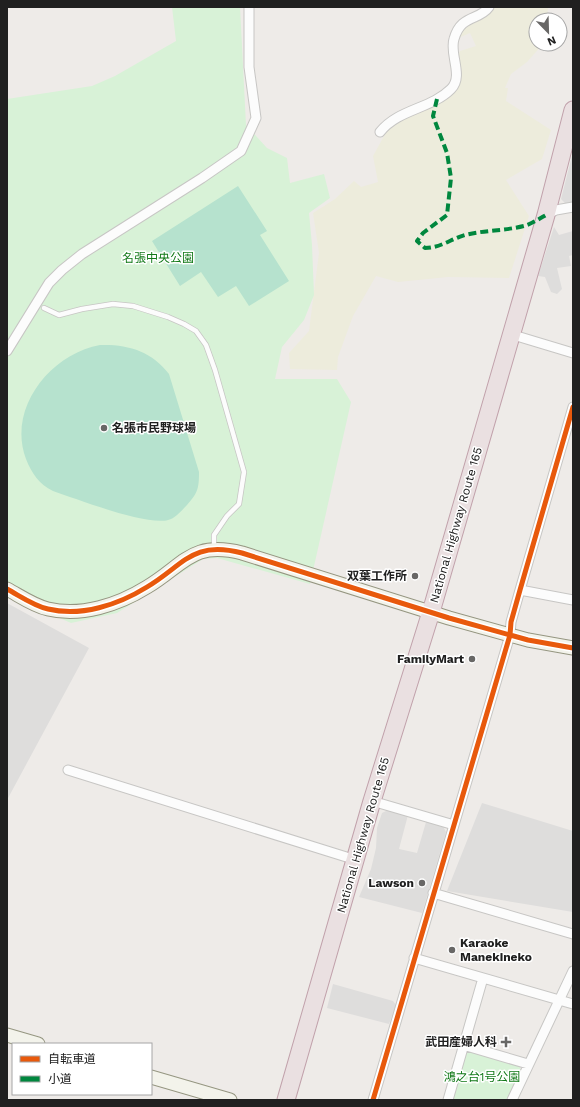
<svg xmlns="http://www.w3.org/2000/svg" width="580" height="1107" font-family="'Work Sans','Noto Sans JP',sans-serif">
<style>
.farmland{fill:#edecdc}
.park{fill:#d8f2d7}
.pitch{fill:#b6e2ce}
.parking{fill:#dedddc}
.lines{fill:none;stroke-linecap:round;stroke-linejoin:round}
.lane-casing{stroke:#c7c6c4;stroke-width:6}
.street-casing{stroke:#c7c6c4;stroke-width:11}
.secondary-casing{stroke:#959681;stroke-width:15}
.highway-casing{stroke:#c1a1ab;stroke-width:19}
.lane{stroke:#fcfcfc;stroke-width:4.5}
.street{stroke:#fcfcfc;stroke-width:9}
.secondary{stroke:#f3f3eb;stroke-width:13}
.highway{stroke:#eae0e1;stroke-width:17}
.quiet{stroke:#00873e;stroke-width:4;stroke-dasharray:8 4;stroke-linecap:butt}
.cycleway-casing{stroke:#fff;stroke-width:8}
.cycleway{stroke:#e8590c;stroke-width:5}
.poi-dot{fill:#686766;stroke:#fff;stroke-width:1.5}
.labels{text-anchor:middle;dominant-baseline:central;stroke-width:3;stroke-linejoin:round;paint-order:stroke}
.park-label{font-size:12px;fill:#127918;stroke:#fff}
.poi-label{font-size:12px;font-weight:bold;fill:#202020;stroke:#fff;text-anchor:end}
.street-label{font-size:12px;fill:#202020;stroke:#fff}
</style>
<rect width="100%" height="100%" fill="#eeebe8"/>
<path class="farmland" d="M490 7H548L547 20H536V44H543L527 62 511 74 505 88H508L506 101 551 130 542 159 506 180 529 216 509 278 448 277 398 282 376 276 353 316 338 357 337 370 290 369 289 353 309 331 319 253 313 213 335 199 354 181 361 187 378 182 373 156 389 127 458 88V56L460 51 476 46 470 33 458 38 463 22Z"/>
<path class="park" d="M172 7H240L246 125 267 148 287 158 290 183 324 174 330 198 309 213 312 245 314 295 304 320 282 347 275 379H337L351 402 310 584 217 558 203 559 117 613 71 623 7 595V99L92 86 115 76 176 41Z
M471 1051 519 1065 521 1071 507 1100H452L465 1054Z"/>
<path class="pitch" d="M238 186 267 231 260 235 289 281 249 306 236 286 218 297 201 272 180 286 152 241Z
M100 345C127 344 152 351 169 374L199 472C199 488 198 493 187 505 181 511 176 518 168 520 146 526 77 499 53 491 39 484 32 474 26 459 7 409 50 354 100 345Z"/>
<path class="parking" d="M573 152V202L566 204 561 199Z
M554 227 559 235 573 231V255L569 256 571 266 557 268 562 289 557 294 551 292 545 277 538 276Z
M7 603 89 648 7 800Z
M482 803 573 831V912L447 891Z
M388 810 408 815 399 849 417 853 426 822 443 826 446 832 422 913 359 897 371 869 376 848 377 828 382 813Z
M333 984 393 1001 396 1005 389 1024 327 1008Z"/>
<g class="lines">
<defs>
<path id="lane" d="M44 308 59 315 82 309 113 304 133 306 168 317 184 324 196 331 206 345 215 370 244 472 239 504 227 516 214 535V549"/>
<path id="street" d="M380 132C398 109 431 109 451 89 464 76 449 54 454 39 461 14 479 21 489 7
M546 215 556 210 573 207
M510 334 573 353
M7 351 49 283 62 270 82 254 202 178 241 151 256 118 249 67V7
M520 590 573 600
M68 770 356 860
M372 801 454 825
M433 893 573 934
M414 958 573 1004
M463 1045 528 1064
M373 1100 510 635 511 622 520 590 573 407
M448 1100 483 978
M512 1100 573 971"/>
<path id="secondary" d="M7 589C20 596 34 606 48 609 81 617 118 605 147 587 184 565 192 540 242 553L449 618 528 640 573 648
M7 1035 38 1044
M151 1077 230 1100"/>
<path id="highway" d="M286 1100 372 801 431 612 546 215 573 110"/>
</defs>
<use href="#lane" class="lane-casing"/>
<use href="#street" class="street-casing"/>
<use href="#secondary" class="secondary-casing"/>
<use href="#highway" class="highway-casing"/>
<use href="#lane" class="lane"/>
<use href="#street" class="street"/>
<use href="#secondary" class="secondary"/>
<use href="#highway" class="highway"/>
<path class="quiet" d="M437 99 433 116 447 153 451 178 447 215 423 233 417 241 425 248C440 248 451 239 465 235 485 230 504 231 524 226 531 224 539 219 546 215"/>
<defs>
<path id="cycleway" d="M7 589C20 596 34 606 48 609 81 617 118 605 147 587 184 565 192 540 242 553L449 618 528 640 573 648
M373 1100 510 635 511 622 520 590 573 407"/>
</defs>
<use href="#cycleway" class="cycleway-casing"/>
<use href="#cycleway" class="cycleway"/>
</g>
<g class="poi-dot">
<circle cx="104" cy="428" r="4"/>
<circle cx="415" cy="576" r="4"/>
<circle cx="472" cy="659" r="4"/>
<circle cx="422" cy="883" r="4"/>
<circle cx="452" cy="950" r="4"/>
<path d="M504 1036h4v4h4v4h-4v4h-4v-4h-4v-4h4z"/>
</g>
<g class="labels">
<g class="park-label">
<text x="158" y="258">名張中央公園</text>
<text x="482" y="1077">鴻之台1号公園</text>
</g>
<g class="poi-label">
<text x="112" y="428" text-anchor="start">名張市民野球場</text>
<text x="407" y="576">双葉工作所</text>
<text x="464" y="659">FamilyMart</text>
<text x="414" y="883">Lawson</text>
<text x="460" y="943" text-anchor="start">Karaoke<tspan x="460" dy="14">Manekineko</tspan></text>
<text x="497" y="1042">武田産婦人科</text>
</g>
<g class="street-label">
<text transform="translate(456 525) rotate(-74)">National Highway Route 165</text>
<text transform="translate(363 835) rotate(-74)">National Highway Route 165</text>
</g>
</g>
<rect width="580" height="1107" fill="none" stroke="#202020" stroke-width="16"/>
<rect x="12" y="1043" width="140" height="52" fill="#ffffff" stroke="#a6a6a6"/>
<rect x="20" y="1056" width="20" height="6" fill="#e8590c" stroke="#a6a6a6"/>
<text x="48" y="1063" font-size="12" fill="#202020">自転車道</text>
<rect x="20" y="1076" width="20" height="6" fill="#00873e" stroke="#a6a6a6"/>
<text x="48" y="1083" font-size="12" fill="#202020">小道</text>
<g transform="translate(548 32) rotate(157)"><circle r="19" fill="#ffffff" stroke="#a6a6a6"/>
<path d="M0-3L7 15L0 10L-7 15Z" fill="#686766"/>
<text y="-6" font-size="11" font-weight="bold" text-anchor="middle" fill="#202020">N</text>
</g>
</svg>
